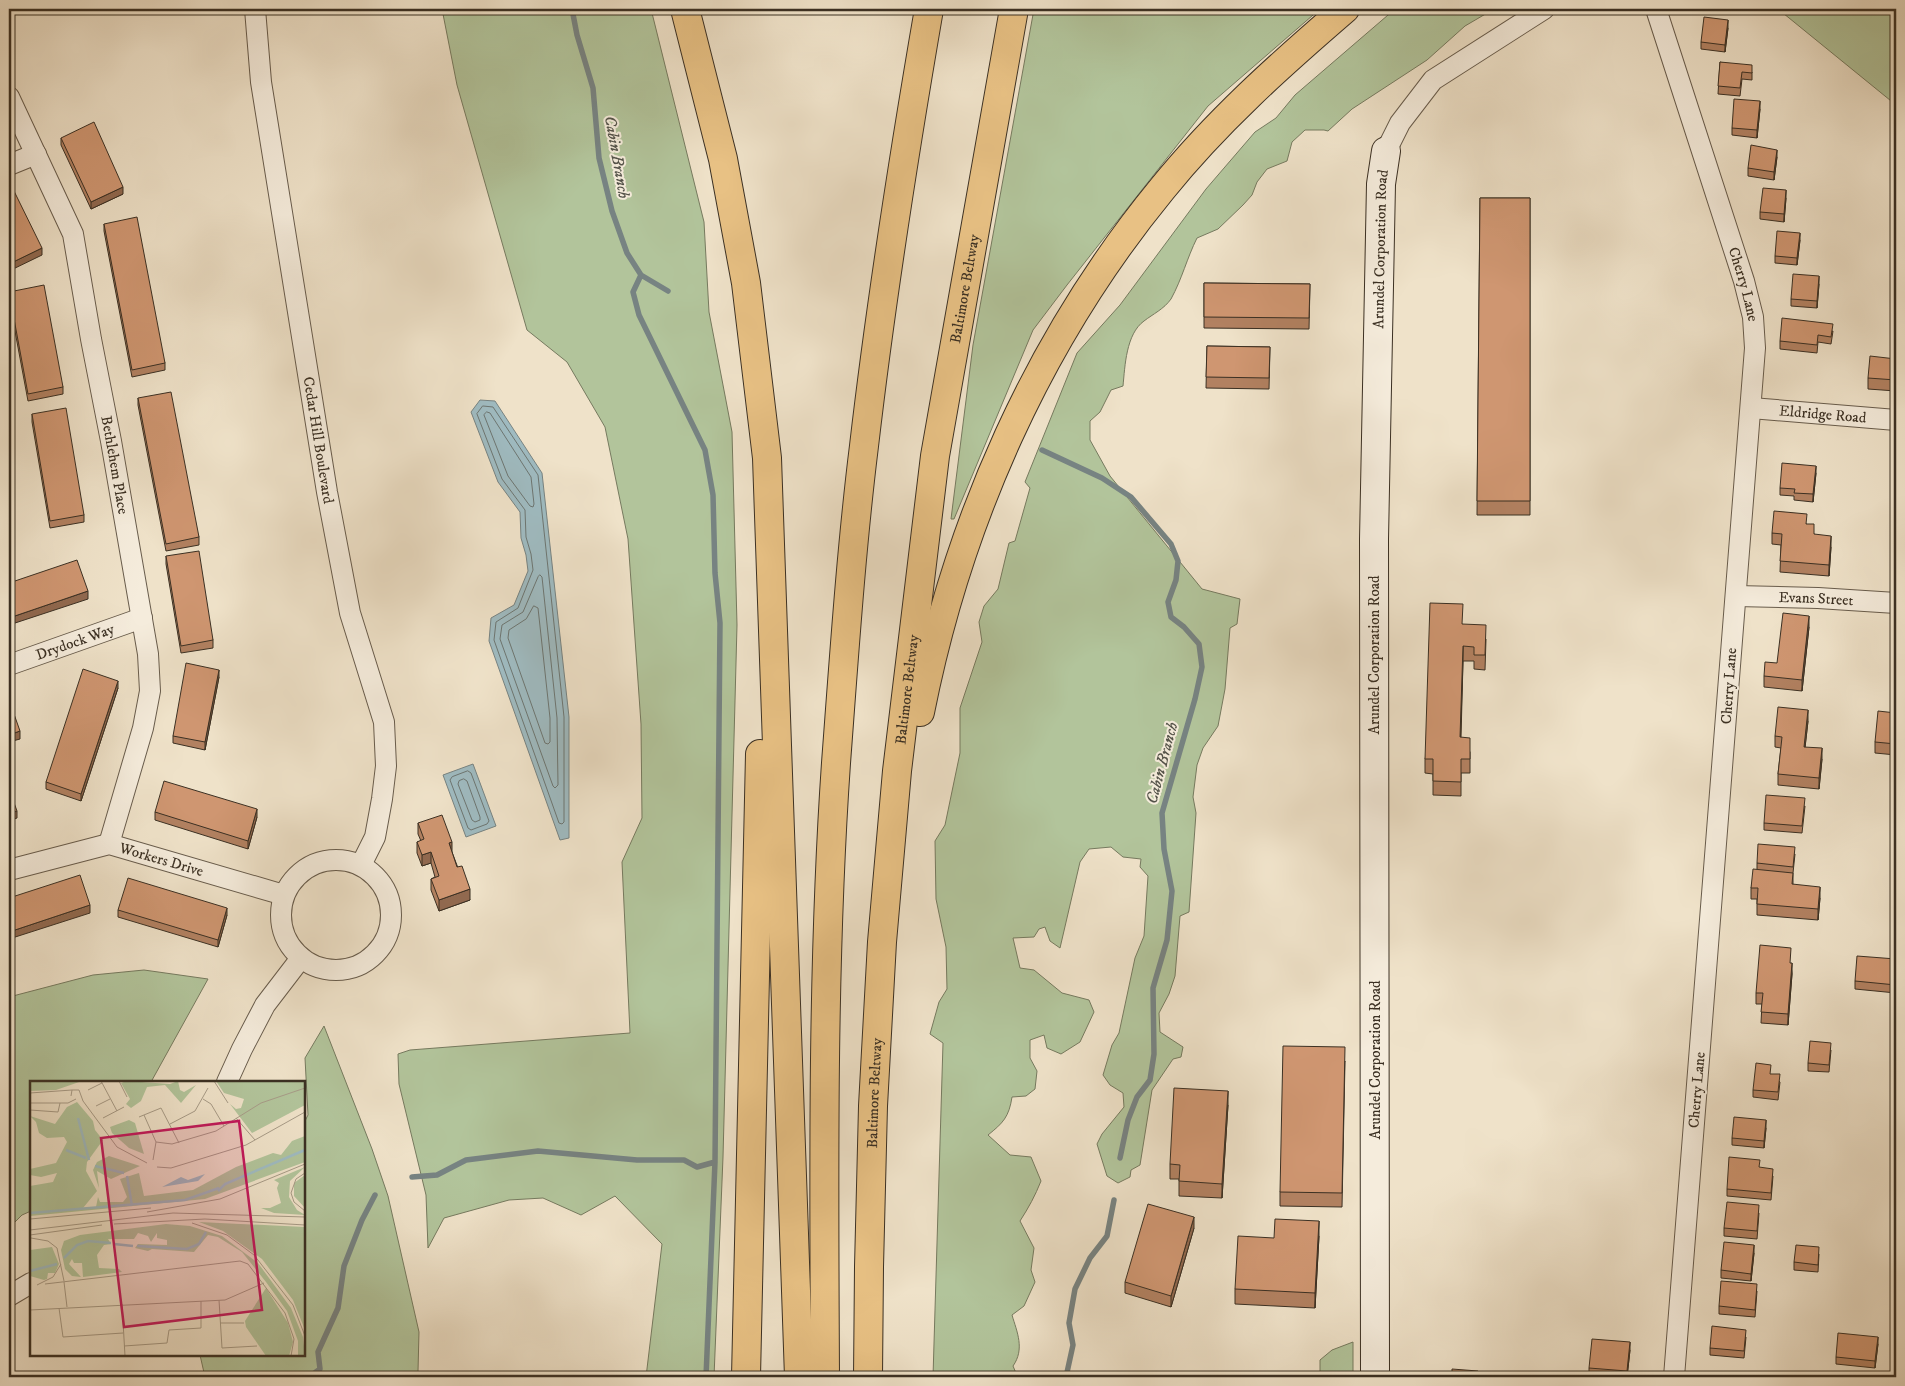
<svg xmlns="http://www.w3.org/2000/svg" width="1905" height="1386" font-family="'IM FELL DW Pica',serif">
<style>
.green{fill:#b2c49b;stroke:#767a5f}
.water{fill:#9fbbc1;stroke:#778382}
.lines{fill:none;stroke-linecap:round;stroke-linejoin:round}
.shore{stroke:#6d7672;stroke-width:1}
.stream{stroke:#778382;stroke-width:5.5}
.street-casing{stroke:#685c4c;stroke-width:22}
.secondary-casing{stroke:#3b3023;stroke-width:30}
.highway-casing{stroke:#3b3023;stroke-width:30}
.street{stroke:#f5ecdc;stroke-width:20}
.secondary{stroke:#f5ecdc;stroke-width:28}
.highway{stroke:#e8c184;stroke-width:28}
.wall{fill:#b28161;stroke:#3b3023}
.shaded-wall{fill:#91694f;stroke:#3b3023}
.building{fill:#cf9671;stroke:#3b3023}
.labels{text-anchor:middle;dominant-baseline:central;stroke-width:4;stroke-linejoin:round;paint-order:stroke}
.street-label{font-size:15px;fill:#3b3023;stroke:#f5ecdc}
.water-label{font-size:16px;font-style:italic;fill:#54534a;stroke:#f5ecdc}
.inset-river{fill:none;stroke:#9fbbc1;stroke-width:2.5}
.inset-road{fill:none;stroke:#a79b87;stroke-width:1}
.view{fill:#c2185b;fill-opacity:0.15;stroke:#c2185b;stroke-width:2.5}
.inset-edge{fill:none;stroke:#3b3023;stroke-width:2.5}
</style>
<rect width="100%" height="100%" fill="#efe2c9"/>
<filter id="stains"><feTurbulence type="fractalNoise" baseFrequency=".004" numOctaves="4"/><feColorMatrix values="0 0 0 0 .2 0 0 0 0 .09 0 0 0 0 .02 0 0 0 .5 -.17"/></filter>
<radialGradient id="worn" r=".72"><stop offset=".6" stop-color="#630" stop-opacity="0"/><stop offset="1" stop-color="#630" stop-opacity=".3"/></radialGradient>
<path class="green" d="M442 9H651L704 222 709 312 732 432 737 625 723 1157 714 1377H646L662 1244 615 1196 581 1215 543 1198 509 1200 444 1218 428 1248 426 1195 399 1084 398 1054 410 1050 630 1033 622 862 642 818 641 724 628 539 605 427 567 362 527 330 457 85Z
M1034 9H1320L1208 106 1067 285 1033 330 954 519H951L973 345Z
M1395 9H1494L1465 26 1427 60 1352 109 1328 131 1324 130H1305L1292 142 1287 161 1267 169 1257 182 1252 195 1243 205 1218 229 1197 238C1187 258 1182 279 1171 299 1164 309 1153 314 1144 321 1126 334 1125 366 1123 386L1111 390 1100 412 1090 421V440L1110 476 1202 589 1240 599 1237 624 1230 628 1225 689 1218 726 1203 748 1197 765 1193 797 1196 813 1189 912 1180 916 1175 976 1169 994 1159 1013 1160 1032 1183 1047 1181 1057 1173 1059 1152 1090 1140 1165 1131 1170 1130 1177 1118 1183 1107 1176 1097 1144 1102 1134 1124 1107 1123 1093 1110 1085 1103 1075 1112 1045 1119 1033 1135 958 1144 936 1148 876 1140 867 1141 859 1123 857 1111 847 1089 849 1080 862 1060 948 1050 941 1045 927 1039 929 1034 937 1013 938 1020 968 1034 970 1062 993 1089 1000 1094 1012 1080 1042 1061 1054 1047 1048 1044 1035 1030 1040V1058L1037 1071 1035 1089 1026 1096 1012 1097C1009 1117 1003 1123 988 1135L1010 1155 1031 1157 1041 1181C1035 1196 1029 1207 1020 1221L1034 1248 1031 1270 1035 1282 1024 1306 1012 1315C1017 1332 1025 1349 1013 1366L1016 1373V1377H933L943 1043 930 1034 939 1002 947 989 946 947 936 899 935 841 945 825 960 753V708L982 642 979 622 984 606 998 589 1009 543 1015 541 1030 488 1025 482 1077 353 1120 305 1206 189 1255 132 1276 118 1295 95Z
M1778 9H1896V105Z
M144 970 208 979 151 1082H31V1211L22 1215 9 1228V997L93 975Z
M324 1026 372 1149 388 1196 419 1332 418 1371 414 1377H205L200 1355H304V1123L308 1115 305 1058Z
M1353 1342V1377H1320V1360L1332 1350Z"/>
<path class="water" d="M480 400 495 401 542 473 569 717V838L560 840 489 641 491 618 514 605 528 571 526 555 521 538 520 512 498 482 471 412Z
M473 764 496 826 466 837 443 775Z"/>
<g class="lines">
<path class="shore" d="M483 406 493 407 538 475 564 717V822L562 824 559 823 494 640 496 622 518 608 533 570 531 554 526 537 525 510 502 479 477 414Z
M487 412 490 413 531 477 534 504 533 507 530 506 508 476 484 415Z
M540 575 542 577 557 718 558 785 555 788 553 786 500 639 502 625 523 612 538 577Z
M534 606 538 608 550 718V742L548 744 545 743 508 638 509 630 526 619Z
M468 771 471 773 489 821 487 824 471 830 468 828 450 780 452 777Z
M464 779 467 781 480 817V820L475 822 472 820 458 784 459 781Z"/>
<path class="stream" d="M572 9 577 35 593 88 599 158 612 211 627 253 641 275 668 291
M641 275 633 292 639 315 705 450 713 495 715 573 720 623 715 1162 706 1377
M1042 450 1102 478 1131 497 1171 544 1178 561 1176 580 1168 602 1171 617 1184 627 1199 644 1202 667 1195 699 1162 813 1164 849 1172 891 1167 940 1153 988 1154 1054 1150 1080 1137 1097 1128 1120 1120 1158
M412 1177 437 1175 466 1160 538 1151 637 1160H684L697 1167 715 1162
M309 1377 320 1369 318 1352 338 1308 344 1266 362 1220 375 1195
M1066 1377 1073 1345 1069 1323 1075 1289 1090 1258 1107 1236 1114 1200"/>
<defs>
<g id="street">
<path id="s1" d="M255 9 261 82 327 492 350 613 384 722 386 766 382 799 375 837 361 865"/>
<path id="s2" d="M1656 9 1744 281 1753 317 1755 348 1674 1377"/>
<path id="s3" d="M9 97 73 234 91 339 111 441 148 654 150 691 143 728 109 844"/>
<path d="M1386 151 1400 123 1433 80 1544 9"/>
<path d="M9 165 36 154"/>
<path id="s4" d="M1751 408 1896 420"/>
<path id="s5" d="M1736 596 1818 598 1896 603"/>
<path id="s6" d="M9 665 142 618"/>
<circle cx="336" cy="915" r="55"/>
<path id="s7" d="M9 870 109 844 284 895"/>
<path d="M227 1082 242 1049 265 1005 301 958"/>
<path d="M9 1296 31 1283"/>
</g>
<g id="secondary">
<path id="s8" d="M1375 1377 1374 539 1381 184 1386 151"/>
</g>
<g id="highway">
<path d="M685 9 723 159 746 283 767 458 799 1377"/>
<path d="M920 712C958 521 1038 340 1162 189 1216 122 1280 65 1345 9"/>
<path d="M746 1377 760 754"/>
<path d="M825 1377C824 1173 822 967 836 763 844 657 851 551 864 446 881 300 904 154 929 9"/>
<path id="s9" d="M868 1377 869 1267 873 1106 882 942 897 771 935 456 1014 9"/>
</g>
</defs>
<use href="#street" class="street-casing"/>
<use href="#secondary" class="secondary-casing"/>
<use href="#highway" class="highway-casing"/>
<use href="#street" class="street"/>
<use href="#secondary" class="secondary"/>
<use href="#highway" class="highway"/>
</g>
<path class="wall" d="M1728 28 1725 52 1701 49V42Z
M1720 62 1752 72V80L1742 79 1740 96 1718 94Z
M1760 109 1757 138 1732 135V128Z
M61 138 123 194 91 209 61 145Z
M1777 157 1774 180 1748 176V168Z
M1480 198H1530V515H1477Z
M1786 198 1784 222 1760 219V212Z
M104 224 165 363V370L132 377 104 231Z
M1800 240 1797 265 1775 263V256Z
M1204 283 1310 284 1309 329 1204 328Z
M1819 284 1817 308 1791 306V299Z
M9 292 63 387V394L28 401 9 299Z
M1833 331 1831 344 1818 342 1817 353 1780 349V341Z
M1207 346 1270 347 1269 389 1206 388Z
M1896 359V391L1868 389V378Z
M138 398 199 537V545L166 551 138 405Z
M32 414 84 515V522L50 528 32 422Z
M1816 473 1813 502 1794 500V496L1780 495V488Z
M1807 524 1814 534 1831 547 1829 576 1780 572 1781 545 1772 544V533Z
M1896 538V569H1891V562Z
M166 556 213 640V648L181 653 166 564Z
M1462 624 1486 639 1485 670 1474 669V661H1463L1461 737 1470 752V773H1461V796L1433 795V774L1425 773V759Z
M1809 627 1802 691 1764 687V676L1777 663Z
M219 677 205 750 173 743V736Z
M118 688 81 801 46 789V782Z
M1896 713V755L1875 753V742Z
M1808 721 1805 747 1822 759 1819 789 1778 785V774L1781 748 1775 747V736Z
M1805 806 1802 833 1764 830V823Z
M155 812 257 817 248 849 155 820Z
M418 823 452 852 470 900 439 911 431 890V879L435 877 431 863 422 866 417 853V842L421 841 418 834Z
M1795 854 1793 873V885L1820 898 1818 920 1757 915V899H1751V888L1757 870V863Z
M118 910 227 915 218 947 118 917Z
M1896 959V993L1855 989V981Z
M1791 963 1792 974 1788 1025 1761 1023 1762 1004H1756V993Z
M1831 1050 1829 1072 1808 1071V1063Z
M1345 1061 1342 1207 1280 1206V1192Z
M1771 1074 1780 1082 1778 1100 1753 1097V1090Z
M1228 1105 1222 1198 1179 1196V1179H1170V1164Z
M1766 1128 1764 1148 1732 1145V1138Z
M1773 1176 1771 1200 1727 1196V1189Z
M1759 1213 1757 1239 1724 1236V1228Z
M1194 1228 1171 1307 1125 1293V1282Z
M1319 1236 1315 1308 1235 1304V1289L1274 1238Z
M1754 1253 1751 1281 1721 1278V1270Z
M1819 1254 1818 1272 1794 1270V1262Z
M1757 1291 1755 1317 1719 1314V1306Z
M1746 1337 1744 1358 1710 1355V1348Z
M1878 1344 1875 1368 1836 1364V1357Z
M1630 1350 1627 1377H1610L1589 1375V1368Z"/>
<path class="shaded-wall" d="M1728 20V28L1725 52V45Z
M1760 101V109L1757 138V130Z
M1777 150V157L1774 180V172Z
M123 187V194L91 209V202Z
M1786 190V198L1784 222V214Z
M1800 233V240L1797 265V258Z
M42 248V255L9 271V264Z
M1819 276V284L1817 308V301Z
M1816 466V473L1813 502V494Z
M1831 536V547L1829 576V565Z
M88 591V599L9 625V618Z
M1809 616V627L1802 691V680Z
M1463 646V661L1460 752V737Z
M219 670V677L205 750V742Z
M118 681V688L81 801V794Z
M1808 710V721L1804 757V747Z
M20 731V739L9 742V735Z
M1822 748V759L1819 789V778Z
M257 809V817L248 849V841Z
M17 811V818L9 821V814Z
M452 842V853L449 843Z
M431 852V863L422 866V855Z
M1820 887V898L1818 920V909Z
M470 889V900L439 911V900Z
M90 905V913L9 939V932Z
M227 908V915L218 947V940Z
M1792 963V974L1788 1025V1014Z
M1228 1091V1105L1222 1198V1184Z
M1766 1120V1128L1764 1148V1141Z
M1194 1217V1228L1171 1307V1296Z
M1319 1221V1236L1315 1308V1293Z
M1754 1245V1253L1751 1281V1274Z
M1878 1337V1344L1875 1368V1361Z
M1630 1342V1350L1627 1377V1371Z"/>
<path class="building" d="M1704 17 1728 20 1725 45 1701 42Z
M1720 62 1752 65V73L1742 72 1740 88 1718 86Z
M1734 99 1760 101 1757 130 1732 128Z
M94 122 123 187 91 202 61 138Z
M1751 145 1777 150 1774 172 1748 168Z
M1763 188 1786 190 1784 214 1760 212Z
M13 189 42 248 9 264V191Z
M1480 198H1530V501H1477Z
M137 217 165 363 132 370 104 224Z
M1777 231 1800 233 1797 258 1775 256Z
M1793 274 1819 276 1817 301 1791 299Z
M1204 283 1310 284 1309 318 1204 317Z
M44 285 63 387 28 394 9 292Z
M1782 318 1833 324 1831 337 1818 335 1817 345 1780 341Z
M1207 346 1270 347 1269 378 1206 377Z
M1870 356 1896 359V380L1868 378Z
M171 392 199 537 166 544 138 398Z
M66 408 84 515 50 521 32 414Z
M1782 463 1816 466 1813 494 1794 493 1795 489 1780 488Z
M1774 511 1807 514 1806 524H1814V534L1831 536 1829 565 1780 561 1782 534 1772 533Z
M1893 538H1896V562H1891Z
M199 551 213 640 181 646 166 556Z
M77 560 88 591 9 618V583Z
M1430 603 1463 604 1462 624 1486 625 1485 655H1474V647L1463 646 1460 737 1470 738V759H1461V782L1433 781V759H1425Z
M1783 613 1809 616 1802 680 1764 676 1765 662 1777 663Z
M186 663 219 670 205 742 173 736Z
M83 669 118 681 81 794 46 782Z
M9 700 20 731 9 735Z
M1778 707 1808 710 1804 747 1822 748 1819 778 1778 774 1782 737 1775 736Z
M1878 711 1896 713V744L1875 742Z
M164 781 257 809 248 841 155 812Z
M9 789 17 811 9 814Z
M1766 795 1805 798 1802 826 1764 823Z
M442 815 452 842 449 843 457 867 462 866 470 889 439 900 431 879 439 876 431 852 422 855 417 842 424 839 418 823Z
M1758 844 1795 847 1793 867 1757 863Z
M1753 869 1793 873 1792 884 1820 887 1818 909 1757 904 1758 888H1751Z
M80 875 90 905 9 932V898Z
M128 878 227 908 218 940 118 910Z
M1760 945 1791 948 1790 963H1792L1788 1014 1761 1012 1763 993H1756Z
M1857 956 1896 959V985L1855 981Z
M1810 1041 1831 1043 1829 1065 1808 1063Z
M1283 1046 1345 1047 1342 1193 1280 1192Z
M1756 1063 1771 1065 1770 1074H1780L1778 1092 1753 1090Z
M1174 1088 1228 1091 1222 1184 1179 1181 1180 1165 1170 1164Z
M1734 1117 1766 1120 1764 1141 1732 1138Z
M1729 1157 1760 1160 1759 1167 1773 1169 1771 1193 1727 1189Z
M1727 1202 1759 1205 1757 1231 1724 1228Z
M1148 1204 1194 1217 1171 1296 1125 1282Z
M1275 1219 1319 1221 1315 1293 1235 1289 1238 1236 1274 1238Z
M1724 1242 1754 1245 1751 1274 1721 1270Z
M1796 1245 1819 1247 1818 1265 1794 1262Z
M1721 1281 1757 1284 1755 1310 1719 1306Z
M1712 1326 1746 1330 1744 1351 1710 1348Z
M1838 1333 1878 1337 1875 1361 1836 1357Z
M1592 1339 1630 1342 1627 1371 1589 1368Z
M1452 1369 1478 1371V1377H1452Z"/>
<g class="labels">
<g class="street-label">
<text stroke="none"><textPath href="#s8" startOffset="1128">Arundel Corporation Road</textPath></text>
<text stroke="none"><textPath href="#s2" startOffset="289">Cherry Lane</textPath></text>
<text stroke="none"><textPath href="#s9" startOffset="1094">Baltimore Beltway</textPath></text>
<text stroke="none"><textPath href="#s4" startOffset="72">Eldridge Road</textPath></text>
<text stroke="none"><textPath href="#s1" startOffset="436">Cedar Hill Boulevard</textPath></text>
<text stroke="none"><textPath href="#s3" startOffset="386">Bethlehem Place</textPath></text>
<text stroke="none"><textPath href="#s5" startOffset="80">Evans Street</textPath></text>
<text stroke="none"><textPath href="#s6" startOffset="70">Drydock Way</textPath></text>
<text transform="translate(1374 655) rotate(-90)">Arundel Corporation Road</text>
<text transform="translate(1729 686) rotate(-86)">Cherry Lane</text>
<text stroke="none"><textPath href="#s9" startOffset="689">Baltimore Beltway</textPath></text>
<text stroke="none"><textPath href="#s7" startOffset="158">Workers Drive</textPath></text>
<text transform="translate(1375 1060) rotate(-90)">Arundel Corporation Road</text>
<text transform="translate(1697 1090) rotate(-85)">Cherry Lane</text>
<text stroke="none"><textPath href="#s9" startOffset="284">Baltimore Beltway</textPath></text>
</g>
<g class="water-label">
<text transform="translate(617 157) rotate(80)">Cabin Branch</text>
<text transform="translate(1162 763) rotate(-75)">Cabin Branch</text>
</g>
</g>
<g transform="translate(30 1081)">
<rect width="275" height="275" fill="#efe2c9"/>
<path d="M0 0H52L26 9 0 10ZM97 0 140 3 148 0 150 9 154 11 166 4 151 22 135 4 117 6 111 20 101 27 96 23 100 18 91 2ZM186 0H275V24L222 52 200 23 206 28 211 27 214 18 194 12ZM47 21 63 40 65 49 73 59 57 81 56 90 67 110 53 127 66 126 68 116 70 121H93L97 116 90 98 109 92 114 115 163 109 206 86 243 72 251 74 262 60 275 55V81L175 118 0 135V105L23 101 27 92 11 96 0 94V88L26 82 37 61 34 56 17 57 9 52 6 41 0 35 25 43 37 26ZM99 39 105 42 114 73 99 67 82 52 80 46ZM79 75 110 85 81 98 67 90 69 107 63 89 67 81ZM275 86 260 100 259 116 267 129 275 134 244 132 231 127H240L251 122 247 107 249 102 244 99ZM275 94V127L264 115V102ZM169 141 275 146V249L263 219 232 178 193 150ZM136 143 160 145 192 155 228 182 261 227 273 256 275 275H268V260L257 230 236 201 212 171 188 156 178 154 164 171 122 168 118 170 105 167 108 163 137 164V159L127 157V152L121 161 118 155 108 152 104 158H78L81 163 74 164 67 174 69 187 89 188 92 191 53 196 52 182H44L42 178 39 183 51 196 42 195 35 188 31 169 34 160 50 154ZM22 166 29 183 25 192H18L17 198 14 199 0 195V169ZM236 207 258 242 263 261 259 275H236L216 246 215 240Z" fill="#b2c49b"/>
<path d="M175 93 168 100 132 106 151 96 158 99Z" fill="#9fbbc1"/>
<path class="inset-river" d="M48 37 59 79M36 69 56 77M65 85 94 92M97 95 102 125M188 110 195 103 275 69M0 132 155 119 189 107M84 163 103 165M107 165 157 168 169 163 176 151M34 177 47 164 58 160 81 162M0 190 27 183"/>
<path class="inset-road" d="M71 0 87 30M89 0 97 16M184 0 198 22M58 9 72 2M0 12 42 9M41 15 42 9H49L53 20 87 66 117 82M173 18 181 23 194 45M0 22H38L46 18M66 25 80 18M0 29 28 31 30 22M114 34 126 61 123 79M109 36 131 27 149 62M73 37 94 26M206 37 225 59M140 43 165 30 178 7M126 61 142 63 186 50 231 22 275 7M127 86 141 87 216 64 275 31M275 92 266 98 261 112 264 121 275 130M117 131 190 118 275 83M0 138 121 127M162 142 197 154 224 174 263 224 275 255M84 143 175 138 275 144M0 149 143 132 275 136M0 154 72 144M1 157 18 160 27 167 34 200M34 201 37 226M15 203 210 180 218 183 255 232 264 258 261 275M7 204 23 196 31 183M189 219 192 267 227 265M92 223 95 275M29 227 33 256 93 252M0 229 195 219 234 202M190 242H214M94 265 137 262 139 249 171 247V220"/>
<path class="view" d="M209 40 232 229 94 246 71 57Z"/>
<rect width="275" height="275" class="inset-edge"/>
</g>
<rect width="1905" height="1386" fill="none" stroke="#efe2c9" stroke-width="30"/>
<rect x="10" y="10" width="1885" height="1366" fill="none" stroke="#3b3023" stroke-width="2.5"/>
<rect x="15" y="15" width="1875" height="1356" fill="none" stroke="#3b3023"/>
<rect width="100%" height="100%" filter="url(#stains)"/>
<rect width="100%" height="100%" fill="url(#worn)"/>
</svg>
